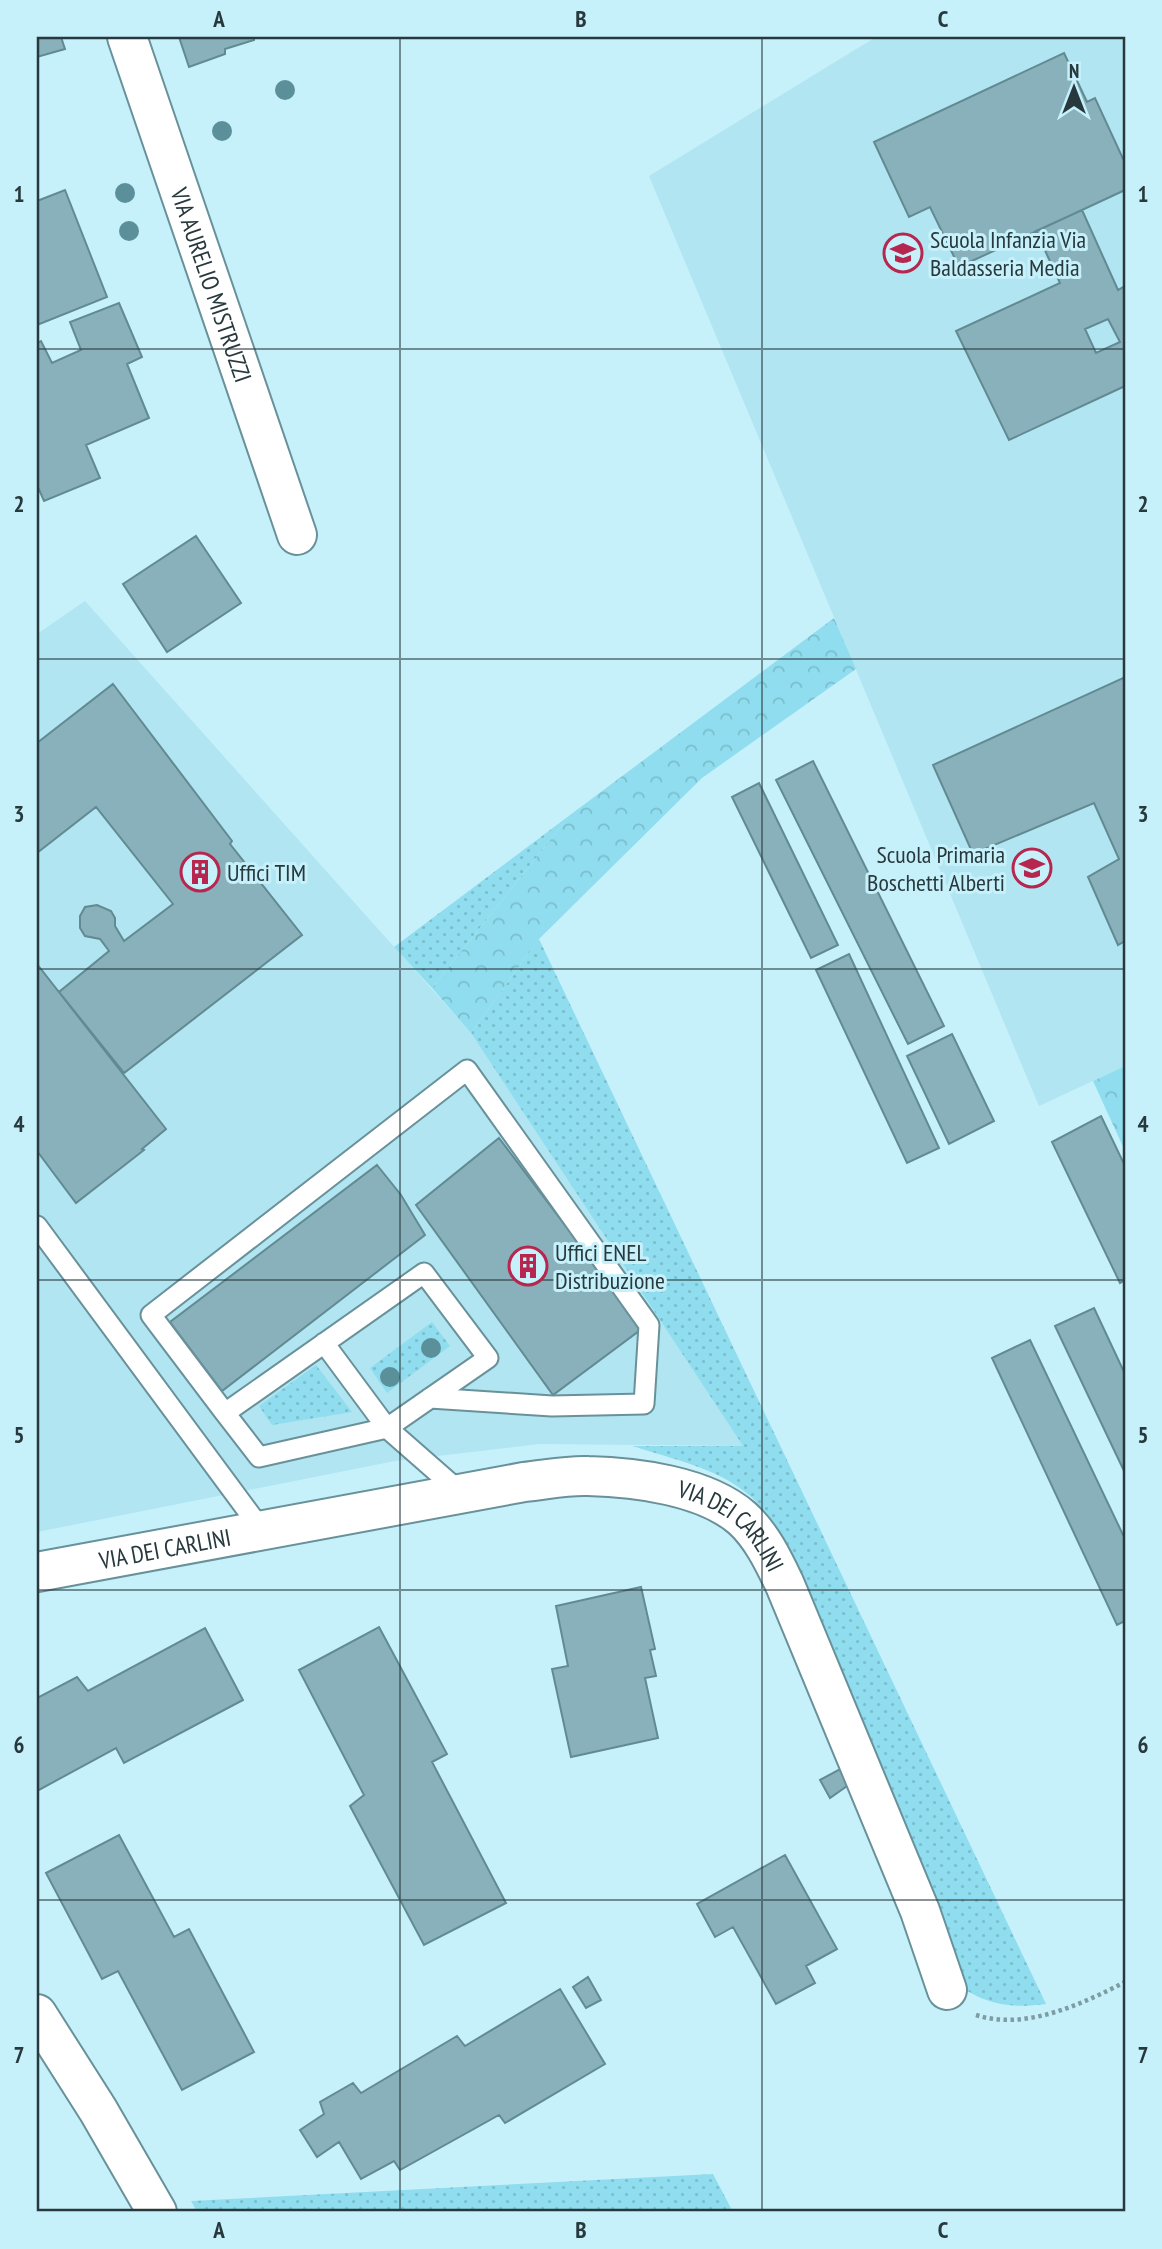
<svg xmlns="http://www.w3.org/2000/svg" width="1162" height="2249" font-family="'PT Sans Narrow',sans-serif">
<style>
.built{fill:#b0e5f1}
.grass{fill:url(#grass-dots)}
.forest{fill:url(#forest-crowns)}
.building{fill:#88b1bb;stroke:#628a93;stroke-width:2;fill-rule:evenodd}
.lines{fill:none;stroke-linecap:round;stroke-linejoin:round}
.service-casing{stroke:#69919a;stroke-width:23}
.minor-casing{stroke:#69919a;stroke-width:42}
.tertiary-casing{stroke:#69919a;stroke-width:42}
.path{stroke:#7d9ca3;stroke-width:4.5;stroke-dasharray:3.5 3.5;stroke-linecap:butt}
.service{stroke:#fff;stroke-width:19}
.minor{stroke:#fff;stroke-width:38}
.tertiary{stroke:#fff;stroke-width:38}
.tree{fill:#5b909a}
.grid{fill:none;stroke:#28393d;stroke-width:2;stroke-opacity:0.55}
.labels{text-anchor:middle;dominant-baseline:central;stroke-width:6;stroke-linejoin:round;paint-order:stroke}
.poi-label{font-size:24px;fill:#28393d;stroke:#c6f1fb;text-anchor:start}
.street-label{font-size:24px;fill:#28393d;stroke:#c6f1fb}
.neatline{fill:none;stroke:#28393d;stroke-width:2.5}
.grid-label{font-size:23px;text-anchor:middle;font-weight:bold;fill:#28393d}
</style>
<defs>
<pattern id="grass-dots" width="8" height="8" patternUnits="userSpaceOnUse" patternTransform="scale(1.75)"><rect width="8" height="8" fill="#8fddee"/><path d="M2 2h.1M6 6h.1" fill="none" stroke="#7bbecd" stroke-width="1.8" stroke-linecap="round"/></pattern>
<pattern id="forest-crowns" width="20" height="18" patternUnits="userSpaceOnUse" patternTransform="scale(1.75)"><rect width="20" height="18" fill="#8fddee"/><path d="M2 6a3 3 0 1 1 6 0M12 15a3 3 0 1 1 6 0" fill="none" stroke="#7bbecd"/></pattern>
</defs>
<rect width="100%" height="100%" fill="#c6f1fb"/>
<path class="built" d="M876 37H1125V1066L1039 1106 649 176Z
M85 601 471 1033 743 1446 539 1444 395 1461 37 1532V634Z"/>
<path class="grass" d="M570 815 432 988 394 947Z
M539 939 1046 2004C1015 2008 991 2006 964 1989L785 1543C774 1527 764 1507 749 1495 718 1468 671 1459 633 1446H743L471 1033Z
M432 1322 450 1346 387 1393 370 1368Z
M316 1365 352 1412 272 1425 259 1406Z
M713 2174 733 2212H197L191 2201Z"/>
<path class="forest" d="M834 618 856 669 702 778 539 939 471 1033 432 988 570 815Z
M1125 1066V1151L1093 1081Z"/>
<path class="building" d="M37 37H61L65 49 37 57Z
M179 37H254V40L225 49V54L189 67Z
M1064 53 1087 102 1095 98 1125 163V190L959 267 930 207 909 217 874 142Z
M65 190 107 297 37 325V201Z
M1082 210 1118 290 1125 286V386L1009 440 956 331 1060 283 1036 231ZM1108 319 1120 342 1096 353 1085 329Z
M119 303 142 357 127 364 149 418 86 445 100 478 44 501 37 485V343L41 341 52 363 81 350 70 322Z
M196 536 241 603 167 652 123 584Z
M1123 678 1125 683V941L1118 945 1088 877 1119 859 1094 803 973 854 933 765Z
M113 684 232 841 230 844 302 935 124 1073 59 992 109 951 100 939 85 936 80 928V916L85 907 97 905 111 911 115 918V926L124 941 173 904 96 807 37 853V743Z
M813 761 944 1026 908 1044 776 780Z
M759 783 838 945 811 958 732 797Z
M849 954 939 1148 907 1163 816 970Z
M37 964 166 1129 142 1149 144 1150 76 1203 37 1151Z
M952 1034 994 1121 949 1144 907 1056Z
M1101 1116 1125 1166V1280L1120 1283 1052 1142Z
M499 1138 643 1328 553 1395 416 1205Z
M377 1165 401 1195 425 1235 222 1391 170 1322Z
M1094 1308 1125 1374V1473L1055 1326Z
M1030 1340 1125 1539V1621L1117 1625 992 1358Z
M641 1587 655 1649 650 1650 656 1676 645 1678 658 1738 571 1757 552 1669 568 1666 556 1606Z
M379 1627 447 1754 432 1762 506 1903 424 1945 350 1806 364 1795 299 1670Z
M205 1628 243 1700 124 1763 116 1748 37 1791V1698L77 1677 88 1691Z
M842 1768 850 1784 830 1798 820 1780Z
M119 1835 174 1937 189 1929 254 2052 182 2090 118 1971 102 1979 46 1873Z
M785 1855 837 1949 806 1966 815 1983 776 2004 733 1927 715 1937 697 1904Z
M588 1977 601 2000 586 2008 573 1987Z
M560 1989 605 2064 505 2123 499 2115 400 2170 394 2161 361 2179 339 2142 317 2157 300 2130 324 2114 320 2102 353 2083 361 2093 457 2036 465 2046Z"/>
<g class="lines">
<defs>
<path id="service" d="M37 1226 261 1529
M324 1343 387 1428 259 1457 225 1413 424 1273 488 1358 387 1428 460 1492
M225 1413 151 1315 467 1070 649 1325 644 1404 552 1406 430 1398"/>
<g id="minor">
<path id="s1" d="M127 37 297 535"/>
<path id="s2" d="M37 1572 524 1482C545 1480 567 1475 588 1476 636 1477 705 1486 742 1518 762 1536 774 1562 785 1585L920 1911 947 1990"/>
</g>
<path id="tertiary" d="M37 2014 98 2110 157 2212"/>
</defs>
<use href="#service" class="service-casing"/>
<use href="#minor" class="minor-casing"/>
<use href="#tertiary" class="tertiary-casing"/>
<path class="path" d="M976 2015C1025 2031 1082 2004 1125 1982"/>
<use href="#service" class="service"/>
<use href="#minor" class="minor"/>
<use href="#tertiary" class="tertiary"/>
</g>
<g class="tree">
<circle cx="285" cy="90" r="10"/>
<circle cx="222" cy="131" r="10"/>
<circle cx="125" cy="193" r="10"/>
<circle cx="129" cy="231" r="10"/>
<circle cx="431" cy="1348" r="10"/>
<circle cx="390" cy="1377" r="10"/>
</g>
<path class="grid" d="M400 37V2212M762 37V2212M37 349H1125M37 659H1125M37 969H1125M37 1280H1125M37 1590H1125M37 1900H1125"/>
<defs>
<symbol id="school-ring" viewBox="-11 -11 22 22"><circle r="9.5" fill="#c6f1fb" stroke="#b6264e" stroke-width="1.5"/><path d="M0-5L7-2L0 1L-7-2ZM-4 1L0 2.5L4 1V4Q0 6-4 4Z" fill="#b6264e"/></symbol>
<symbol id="building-ring" viewBox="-11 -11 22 22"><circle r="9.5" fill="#c6f1fb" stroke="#b6264e" stroke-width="1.5"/><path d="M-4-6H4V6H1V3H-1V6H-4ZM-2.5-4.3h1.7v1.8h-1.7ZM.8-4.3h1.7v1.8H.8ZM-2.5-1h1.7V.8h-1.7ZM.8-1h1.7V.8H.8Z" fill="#b6264e"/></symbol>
</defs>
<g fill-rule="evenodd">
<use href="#school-ring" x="881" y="231" width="44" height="44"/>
<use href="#school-ring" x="1010" y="846" width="44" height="44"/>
<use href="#building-ring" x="178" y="850" width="44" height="44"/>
<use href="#building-ring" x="506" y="1244" width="44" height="44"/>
</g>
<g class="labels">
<g class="poi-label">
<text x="930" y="239">Scuola Infanzia Via<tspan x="930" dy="28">Baldasseria Media</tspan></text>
<text x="1005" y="854" text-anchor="end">Scuola Primaria<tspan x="1005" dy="28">Boschetti Alberti</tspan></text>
<text x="227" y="872">Uffici TIM</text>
<text x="555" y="1252">Uffici ENEL<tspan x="555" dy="28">Distribuzione</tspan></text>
</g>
<g class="street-label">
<text stroke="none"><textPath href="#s1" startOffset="262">VIA AURELIO MISTRUZZI</textPath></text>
<text stroke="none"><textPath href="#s2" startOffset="718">VIA DEI CARLINI</textPath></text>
<text stroke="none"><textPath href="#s2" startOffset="130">VIA DEI CARLINI</textPath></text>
</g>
</g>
<rect width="1162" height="2249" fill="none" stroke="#c6f1fb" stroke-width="77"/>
<g transform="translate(1074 88)" stroke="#c6f1fb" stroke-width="5" paint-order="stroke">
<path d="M0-5L12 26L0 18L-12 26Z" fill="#28393d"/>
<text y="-10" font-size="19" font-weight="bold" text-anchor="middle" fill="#28393d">N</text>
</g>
<rect x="38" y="38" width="1086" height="2172" class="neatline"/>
<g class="grid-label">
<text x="219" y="27">A</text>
<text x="581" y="27">B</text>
<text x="943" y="27">C</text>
<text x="19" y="202">1</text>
<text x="1143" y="202">1</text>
<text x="19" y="512">2</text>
<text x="1143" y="512">2</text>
<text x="19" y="822">3</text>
<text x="1143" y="822">3</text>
<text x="19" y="1132">4</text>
<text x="1143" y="1132">4</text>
<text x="19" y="1443">5</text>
<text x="1143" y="1443">5</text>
<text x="19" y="1753">6</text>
<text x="1143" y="1753">6</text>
<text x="19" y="2063">7</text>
<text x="1143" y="2063">7</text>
<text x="219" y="2238">A</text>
<text x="581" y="2238">B</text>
<text x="943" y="2238">C</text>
</g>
</svg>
